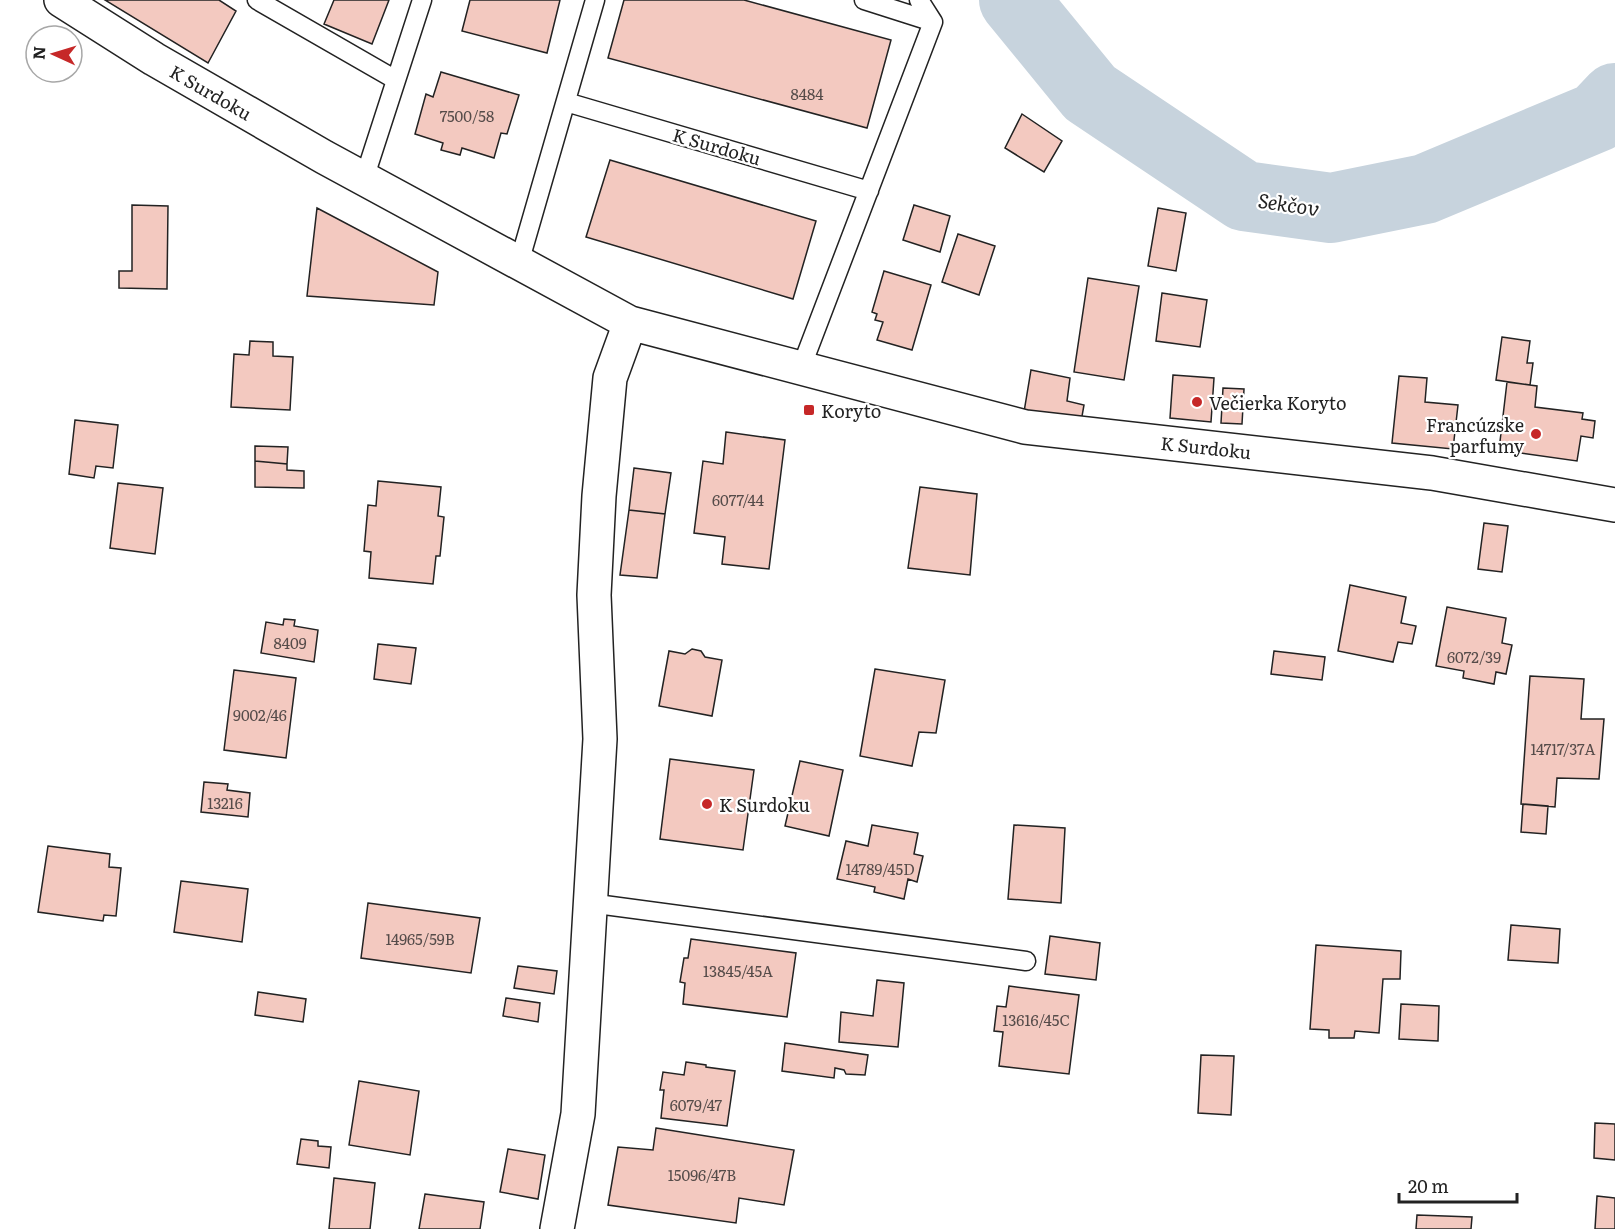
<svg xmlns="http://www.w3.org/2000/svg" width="1615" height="1229" font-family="Literata,serif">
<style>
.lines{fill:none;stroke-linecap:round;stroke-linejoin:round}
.river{stroke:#c7d3dd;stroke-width:70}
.building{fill:#f3c9c0;stroke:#222;stroke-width:1.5}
.lane-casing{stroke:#222;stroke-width:21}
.street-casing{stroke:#222;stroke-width:36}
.lane{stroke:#fff;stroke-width:18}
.street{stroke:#fff;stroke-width:33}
.poi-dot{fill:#c62828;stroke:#fff;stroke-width:2}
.labels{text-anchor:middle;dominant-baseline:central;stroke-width:4.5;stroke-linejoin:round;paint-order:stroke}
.number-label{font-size:15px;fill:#564c4a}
.street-label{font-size:18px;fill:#222;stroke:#fff}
.poi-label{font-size:18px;fill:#222;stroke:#fff;text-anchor:start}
.water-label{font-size:20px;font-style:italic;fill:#222;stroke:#fff}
</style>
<rect width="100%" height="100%" fill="#fff"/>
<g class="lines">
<path class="river" d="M1014 0 1090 93 1244 196 1331 208 1425 189 1597 117 1615 98"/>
</g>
<path class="building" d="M105 0H219L236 11 208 63Z
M334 0H389L372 44 324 24Z
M470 0H560L547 53 462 31Z
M624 0H744L891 40 867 128 608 58Z
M441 72 519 95 507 134 501 133 494 158 462 148 460 155 441 150 443 143 415 134 426 94 433 97Z
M1022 114 1062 141 1044 172 1005 148Z
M610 160 816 221 793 299 586 237Z
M132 205 168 206 167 289 119 288V271H132Z
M914 205 950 216 940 252 903 240Z
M317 208 438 272 434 305 307 296Z
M1158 208 1186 213 1176 271 1148 266Z
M958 234 995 246 979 295 942 282Z
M884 271 931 285 912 350 877 340 883 322 875 320 877 314 872 312Z
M1088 278 1139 286 1124 380 1074 372Z
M1162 293 1207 300 1200 347 1156 341Z
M1502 337 1530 341 1527 363H1533L1530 385 1496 380Z
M250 341 273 342V356L293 357 290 410 231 407 234 354 249 355Z
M1031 370 1070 378 1067 401 1084 405 1081 422 1024 412Z
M1173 375 1214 378 1211 422 1170 418Z
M1399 376 1427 378 1425 402 1458 405 1453 449 1392 443Z
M1507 382 1537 386 1535 407 1583 413 1582 419 1595 421 1593 438 1581 436 1577 461 1499 450Z
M1223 388 1244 389 1242 424 1221 423Z
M75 420 118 425 113 468 96 466 94 478 69 474Z
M726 432 785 440 769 569 722 564 725 537 694 533 703 461 723 464Z
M255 446 288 447 287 464 255 461Z
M255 461 287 464V470L304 471V488L255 487Z
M634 468 671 473 665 514 629 510Z
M378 481 441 487 438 516 444 517 440 556H436L433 584 369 578 371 552 364 551 368 505 376 506Z
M118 483 163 488 155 554 110 548Z
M920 487 977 494 970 575 908 568Z
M629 510 665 514 657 578 620 575Z
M1484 523 1508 526 1502 572 1478 569Z
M1350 585 1406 597 1401 623 1416 626 1412 644 1398 642 1393 662 1338 651Z
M1447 607 1506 618 1502 643 1512 645 1506 674 1496 672 1494 684 1463 678 1464 671 1436 666Z
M284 619 295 620 294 626 318 630 314 662 261 653 266 622 283 625Z
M378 644 416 648 411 684 374 679Z
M692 649 701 651 705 657 722 660 712 716 659 706 669 651 685 654Z
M1274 651 1325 657 1322 680 1271 674Z
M875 669 945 680 936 733 919 732 912 766 860 756Z
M234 670 296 678 286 758 224 750Z
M1530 676 1584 679 1581 719H1604L1599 779 1557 778 1555 807 1521 804Z
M670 759 754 770 743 850 660 839Z
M800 761 843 770 829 836 785 826Z
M204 782 228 784 227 790 250 793 248 817 201 812Z
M1523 804 1548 806 1546 834 1521 832Z
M872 825 918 833 914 854 923 856 917 882 908 879 904 899 874 892 875 887 837 879 846 841 868 846Z
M1014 825 1065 828 1061 903 1008 899Z
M48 846 110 854 109 867 121 868 116 916 104 915 103 921 38 912Z
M181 881 248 889 242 942 174 932Z
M368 903 480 918 471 973 361 958Z
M1511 925 1560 929 1558 963 1508 960Z
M1050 936 1100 943 1096 980 1045 974Z
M691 939 796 953 787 1017 683 1004 685 983 680 982 684 958H688Z
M1316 945 1401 951 1400 979H1383L1379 1033 1355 1031 1354 1038H1329V1030L1310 1029Z
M518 966 557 971 554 994 514 988Z
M877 980 904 983 898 1047 839 1042 841 1012 873 1016Z
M1009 986 1079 995 1069 1074 999 1066 1003 1032 994 1031 997 1006 1006 1007Z
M258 992 306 999 303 1022 255 1015Z
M506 998 540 1003 538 1022 503 1016Z
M1401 1004 1439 1006 1438 1041 1399 1039Z
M785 1043 868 1055 865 1075 846 1074 844 1070 835 1068 834 1078 782 1071Z
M1201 1055 1234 1056 1231 1115 1198 1113Z
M686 1062 706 1065V1067L735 1071 727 1126 661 1118 664 1090H660L663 1072 684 1075Z
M359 1081 419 1091 410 1155 349 1145Z
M1595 1123 1615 1124V1160L1594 1158Z
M656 1128 794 1150 784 1205 739 1198 736 1223 608 1205 618 1147 653 1150Z
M301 1139 318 1141V1146L331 1147 329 1168 297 1164Z
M508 1149 545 1155 538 1199 500 1192Z
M334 1178 375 1183 370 1229H329Z
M425 1194 484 1202 480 1229H419Z
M1597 1196 1615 1198V1229H1595Z
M1417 1215 1472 1217 1471 1229H1416Z"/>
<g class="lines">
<defs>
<path id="lane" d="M257 0 396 80
M864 0 933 22
M566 102 869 191
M364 179 422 0
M519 263 595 0
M801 368 933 22 919 0
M589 903 1026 961"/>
<path id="street" d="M61 0 154 59 324 157 630 323 1025 427 1432 473 1615 505
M557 1229 578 1114 600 739 594 595 599 496 610 378 630 323"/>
</defs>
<use href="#lane" class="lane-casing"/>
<use href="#street" class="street-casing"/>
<use href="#lane" class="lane"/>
<use href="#street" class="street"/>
</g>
<g class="poi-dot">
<circle cx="1197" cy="402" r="6"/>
<rect x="803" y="404" width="12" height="12" rx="3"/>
<circle cx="1536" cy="434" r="6"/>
<circle cx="707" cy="804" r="6"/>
</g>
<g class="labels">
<g class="number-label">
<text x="807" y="93">8484</text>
<text x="467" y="115">7500/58</text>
<text x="738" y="499">6077/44</text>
<text x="290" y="642">8409</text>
<text x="1474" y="656">6072/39</text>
<text x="260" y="714">9002/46</text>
<text x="1563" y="748">14717/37A</text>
<text x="225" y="802">13216</text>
<text x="880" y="868">14789/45D</text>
<text x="420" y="938">14965/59B</text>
<text x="738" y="970">13845/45A</text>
<text x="1036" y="1019">13616/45C</text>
<text x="696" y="1104">6079/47</text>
<text x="702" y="1174">15096/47B</text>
</g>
<g class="street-label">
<text transform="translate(211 92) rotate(30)">K Surdoku</text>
<text transform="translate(717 146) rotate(16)">K Surdoku</text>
<text transform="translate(1206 447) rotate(6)">K Surdoku</text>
</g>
<g class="poi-label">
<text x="1209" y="402">Večierka Koryto</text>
<text x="821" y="410">Koryto</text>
<text x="1524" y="424" text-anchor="end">Francúzske<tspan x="1524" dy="21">parfumy</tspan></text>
<text x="719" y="804">K Surdoku</text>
</g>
<g class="water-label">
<text transform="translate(1289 203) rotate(8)">Sekčov</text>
</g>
</g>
<g transform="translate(54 54) rotate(274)"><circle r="28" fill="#ffffff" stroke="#a7a7a7" stroke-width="1.5"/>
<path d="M0-4.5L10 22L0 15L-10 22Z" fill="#c62828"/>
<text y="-9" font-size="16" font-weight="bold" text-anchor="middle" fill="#222222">N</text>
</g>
<path d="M1399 1193v9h118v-9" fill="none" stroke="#222222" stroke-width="3"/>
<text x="1408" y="1193" font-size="18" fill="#222222" stroke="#ffffff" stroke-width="4.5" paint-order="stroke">20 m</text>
</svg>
